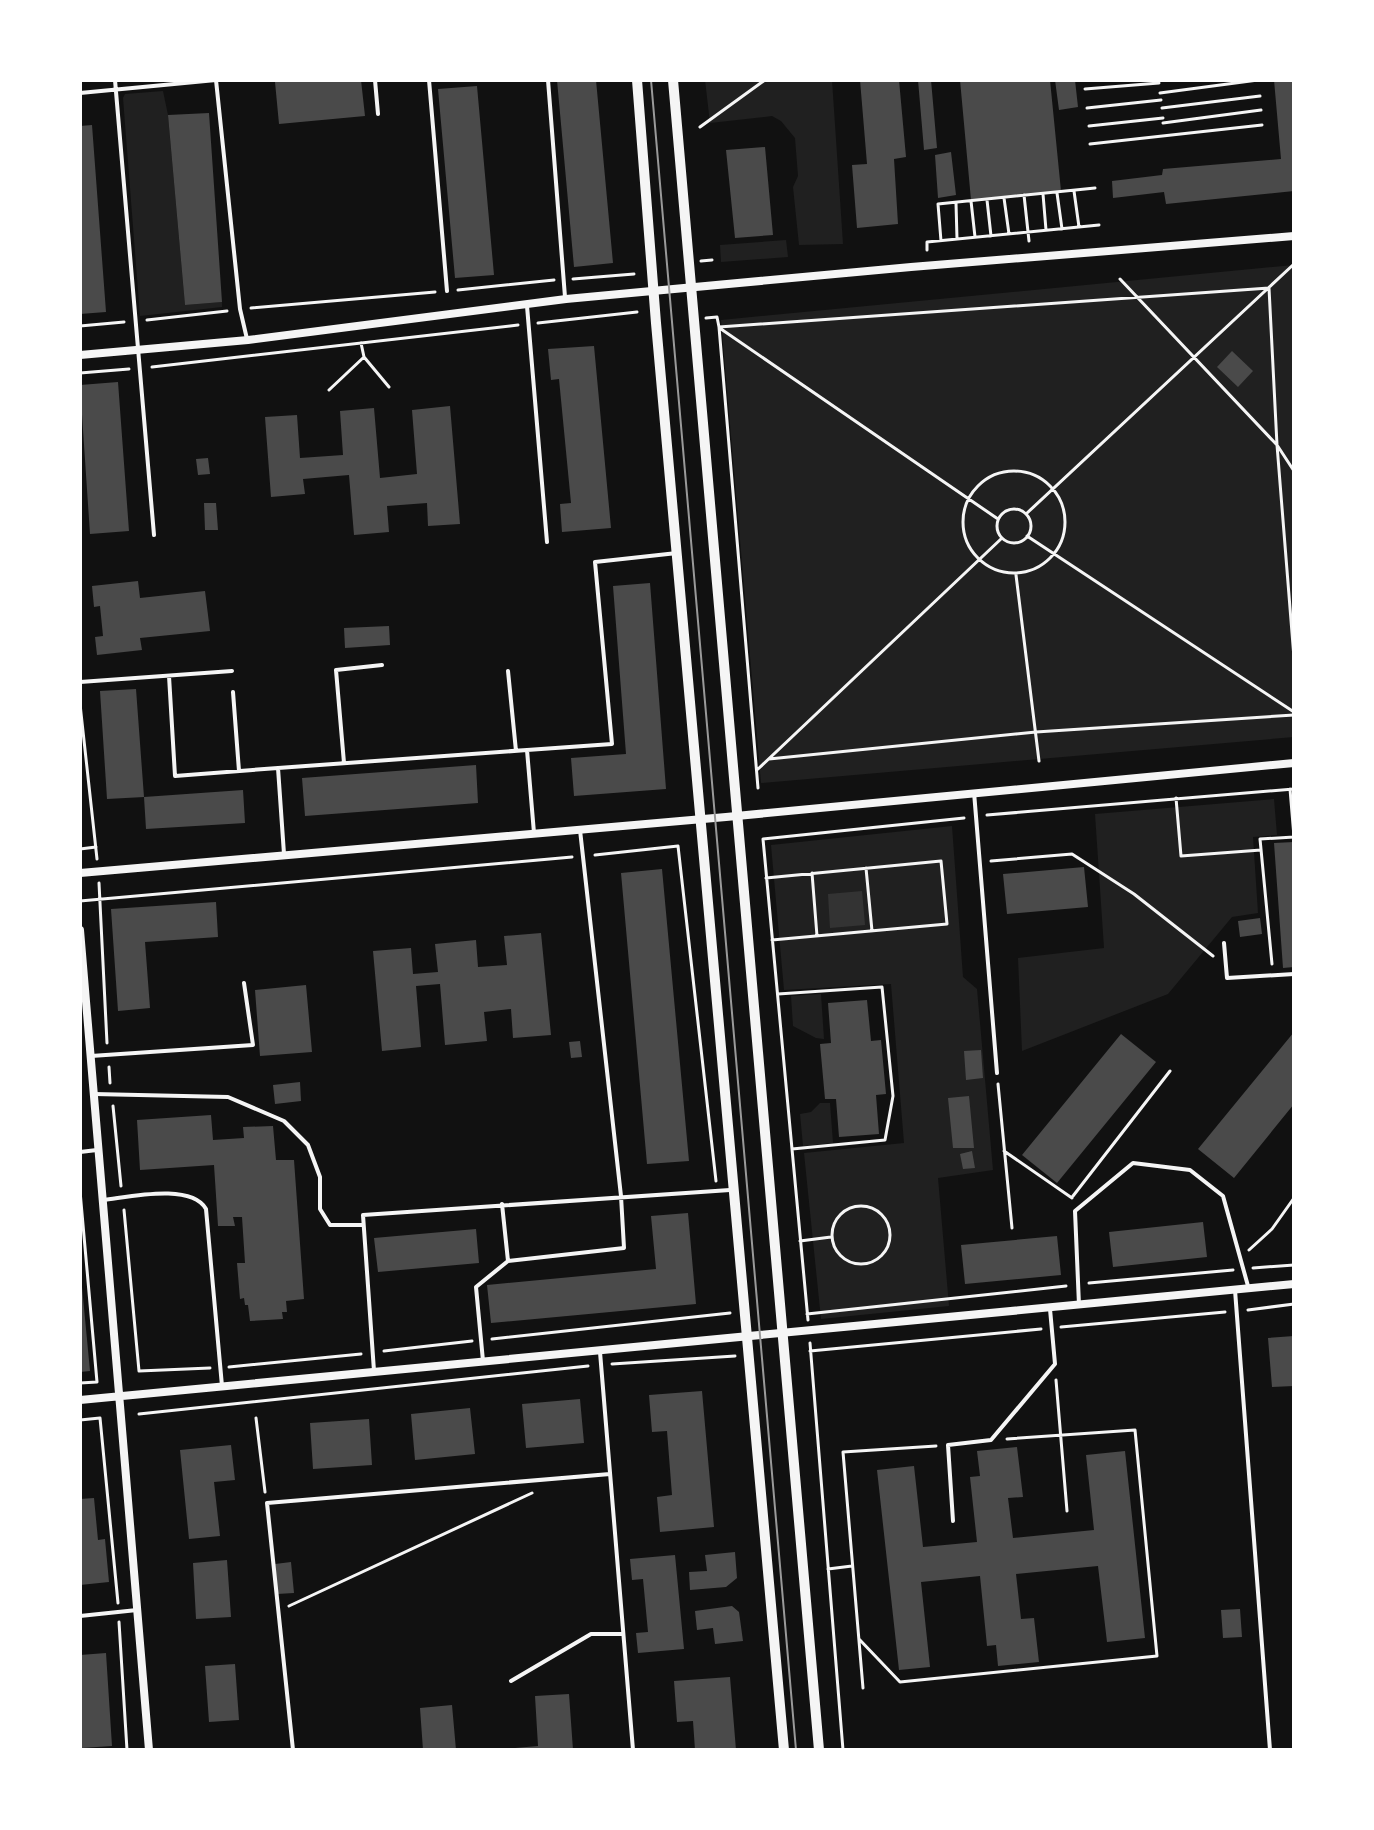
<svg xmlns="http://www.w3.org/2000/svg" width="1374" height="1830" font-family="Merriweather,serif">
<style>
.green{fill:#202020}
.water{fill:#333}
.building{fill:#4a4a4a}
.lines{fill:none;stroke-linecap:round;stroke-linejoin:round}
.path{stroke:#f5f5f5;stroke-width:3}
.service{stroke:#f5f5f5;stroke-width:4}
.minor{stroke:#f5f5f5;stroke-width:8}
.tertiary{stroke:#f5f5f5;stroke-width:10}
.tram{stroke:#9a9a9a;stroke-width:2}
</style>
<rect width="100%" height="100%" fill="#111"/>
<path class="green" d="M705 80H832L843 244 799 245 793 187 798 176 795 138 781 121 772 116 710 123Z
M163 91 168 115 185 305 222 302V307L140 316 123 98 125 94Z
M786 240 788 257 721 262 720 245Z
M1294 265V737L761 783 721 320Z
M1274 799 1277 835 1253 837 1258 913 1232 917 1168 994 1022 1051 1018 958 1104 948 1095 814Z
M952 826 963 977 977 989 993 1170 938 1178 949 1306 821 1319 804 1153 904 1143 891 984 784 990 771 845Z
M821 994 824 1039 816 1038 793 1026 791 996Z
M820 1103H830L833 1143 803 1146 800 1114 811 1112Z"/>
<path class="water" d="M862 891 865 925 830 928 828 894Z"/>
<path class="building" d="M298 80H361L365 116 279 124 275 82Z
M557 80H596L613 263 574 267Z
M860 80H899L906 157 894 159 898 224 857 228 852 165 867 164Z
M918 80H931L937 148 924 150Z
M960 80H1050L1061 191 971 200Z
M1055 80H1075L1078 107 1059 110Z
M1274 80H1294V191L1166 204 1164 192 1113 198 1112 181 1162 175 1163 169 1281 159Z
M477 86 494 275 455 278 438 89Z
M209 113 222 302 185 305 168 115Z
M92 125 106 312 80 314V126Z
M765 147 773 235 735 238 726 150Z
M951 152 956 195 938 198 935 155Z
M594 346 611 528 562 532 560 504 571 503 559 379 551 380 548 349Z
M1232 351 1253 371 1238 387 1217 367Z
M118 382 129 531 90 534 80 385Z
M450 406 460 524 428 526 427 503 387 506 389 532 354 535 349 475 303 479 305 494 271 497 265 417 297 415 300 458 343 455 340 411 374 408 380 478 417 474 412 410Z
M208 458 210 474 198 475 196 459Z
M204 503H216L218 530H205Z
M138 581 140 598 205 591 210 631 140 638 142 650 97 655 95 637 103 636 100 606 94 607 92 586Z
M650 583 666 789 574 796 571 758 626 754 613 586Z
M389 626 390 645 345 648 344 628Z
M136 689 144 797 107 799 100 691Z
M476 765 478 803 305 816 302 778Z
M243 790 245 823 146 829 144 797Z
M1294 842V967L1283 968 1274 843Z
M1084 867 1088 907 1007 914 1003 874Z
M662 869 689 1161 647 1164 621 873Z
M216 902 218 937 145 942 150 1008 118 1011 111 909Z
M1260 918 1262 934 1240 937 1238 921Z
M541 933 551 1035 513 1038 511 1009 484 1012 487 1041 445 1045 440 984 416 986 421 1047 382 1051 373 951 411 948 413 974 438 972 435 944 476 940 478 967 507 965 504 936Z
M306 985 312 1052 260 1056 255 990Z
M867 1000 871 1041 881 1040 886 1094 876 1095 879 1134 839 1137 836 1099H825L820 1044 831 1043 828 1003Z
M1294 1032V1104L1234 1178 1198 1149Z
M1121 1034 1156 1062 1057 1183 1022 1155Z
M580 1041 582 1057 571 1058 569 1042Z
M981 1050 983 1078 966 1080 964 1051Z
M300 1082 301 1101 275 1104 273 1085Z
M969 1096 974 1148H953L948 1098Z
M211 1115 213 1140 244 1138 243 1127 273 1126 276 1160H294L304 1299 286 1301 287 1312H282L283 1319 250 1321 248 1305H245L244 1298 240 1299 237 1263H245L242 1217H233L235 1226H218L214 1165 140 1170 137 1120Z
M972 1151 975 1168 963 1169 960 1154Z
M688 1213 696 1304 491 1323 487 1285 656 1269 651 1216Z
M1203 1222 1207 1257 1113 1267 1109 1232Z
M476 1229 479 1263 378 1272 374 1238Z
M1057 1236 1061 1275 965 1284 961 1245Z
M80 1287H82L90 1371 80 1372Z
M1294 1336V1386L1272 1387 1268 1338Z
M702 1391 714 1527 660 1532 657 1497 672 1495 667 1431 652 1432 649 1395Z
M580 1399 584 1443 526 1448 522 1404Z
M470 1408 475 1454 415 1460 411 1414Z
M369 1419 372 1465 313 1469 310 1423Z
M231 1445 235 1480 214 1482 220 1536 189 1539 180 1450Z
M1017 1447 1023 1497 1008 1498 1013 1538 1094 1530 1086 1455 1125 1451 1145 1638 1107 1642 1098 1566 1016 1574 1021 1619 1034 1618 1039 1662 998 1666 996 1645 987 1646 980 1576 921 1582 930 1667 899 1670 877 1470 914 1466 923 1547 977 1542 970 1477 980 1476 977 1451Z
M94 1498 98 1540 105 1539 109 1582 80 1585V1499Z
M735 1552 737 1578 726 1587 690 1590 689 1572 707 1571 705 1555Z
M675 1555 684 1649 638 1653 636 1633 648 1632 643 1579 632 1580 630 1559Z
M227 1560 231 1617 196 1619 193 1563Z
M291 1562 294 1593 277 1594 275 1564Z
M732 1606 739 1612 743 1641 715 1644 713 1628 697 1630 695 1611Z
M1240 1609 1242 1637 1223 1638 1221 1610Z
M106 1653 112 1746 82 1748 80 1655Z
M235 1664 239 1720 209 1722 205 1666Z
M730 1677 736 1750H695L693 1721 677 1722 674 1681Z
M569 1694 573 1750H515V1748L538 1746 535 1696Z
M452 1705 456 1750H423L420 1708Z"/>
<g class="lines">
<path class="path" d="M1085 89 1159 83
M1160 93 1258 80
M1087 108 1161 100
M1162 108 1260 96
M1163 123 1261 110
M1089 126 1163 118
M700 127 765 80
M1090 144 1262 125
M1074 191 1079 227
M1057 193 1062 229
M1043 194 1046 230
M1024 195 1029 241
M1004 198 1009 234
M987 200 991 236
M971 201 975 237
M956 203 957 239
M941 241 938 204 1095 188
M927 250V242L1099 225
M701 261 712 260
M573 279 634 274
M1120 279 1277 445 1294 471
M458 290 554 280
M251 308 435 292
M706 318 717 317 719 327 758 788
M147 320 227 311
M538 323 637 312
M80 326 124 322
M719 327 1269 288 1277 445 1294 658
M721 329 998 519
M361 343 364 357
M152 367 518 325
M80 373 129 369
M329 390 364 357 389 387
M963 522a51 51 0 1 1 102 0a51 51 0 1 1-102 0Z
M997 526a17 17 0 1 1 34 0a17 17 0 1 1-34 0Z
M1026 514 1294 264
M1027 536 1294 712
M1016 575 1039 761
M80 704 97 859
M769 759 1036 732 1294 715
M758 769 1002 538
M1290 789 1294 837
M1176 798 1181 856 1261 850
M987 815 1294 789
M80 849 96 847
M595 855 678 846 716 1181
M991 861 1072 854 1134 894 1213 956
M866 868 872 931
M812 873 817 936
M766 878 941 861 947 924 772 940
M99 883 107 1043
M80 901 572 857
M1272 964 1260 839 1294 837
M778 994 882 987 893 1096 885 1140 792 1149
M109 1067 110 1083
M998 1084 1012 1228
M113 1106 121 1186
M1004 1151 1072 1198
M80 1191 97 1382 80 1383
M1073 1196 1170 1071
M832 1235a29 29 0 1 1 58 0a29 29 0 1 1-58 0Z
M124 1210 139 1371 210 1368
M800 1241 831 1237
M1249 1250 1272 1229 1294 1198
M1253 1268 1294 1265
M1089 1283 1233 1270
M1248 1310 1294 1304
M807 1314 1066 1286
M808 1320 763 839 964 818
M1061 1327 1225 1312
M492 1339 730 1313
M810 1343 843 1750
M384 1351 472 1341
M810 1351 1041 1329
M612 1364 735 1356
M229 1367 361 1354
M1056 1380 1067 1511
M139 1414 588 1366
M256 1418 265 1492
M80 1420 100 1418 118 1603
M828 1569 852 1566
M289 1606 532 1493
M119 1622 127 1750
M859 1639 900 1682 1157 1656 1135 1430 1007 1439
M863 1688 843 1452 936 1446"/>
<path class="service" d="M115 80 154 535
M216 80 240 309 247 339
M375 80 378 114
M429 80 447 291
M548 80 565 297
M80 93 216 80
M527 306 547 542
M508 671 516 751
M169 676 175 776 278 768 284 854
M80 682 232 671
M233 692 239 771
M527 750 612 744 595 562 677 553
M344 763 336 670 382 665
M278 768 527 750 534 833
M974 792 997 1073
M1224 943 1227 978 1294 974
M91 1056 253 1045 244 983
M94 1094 228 1097 284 1121 308 1145 320 1177V1209L330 1225H363
M80 1152 97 1150
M103 1200C130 1197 191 1183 206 1209L222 1386
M502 1204 508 1261
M1235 1290 1270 1750
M1079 1305 1075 1211 1133 1163 1190 1170 1223 1196 1248 1286
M600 1352 633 1750
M483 1361 476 1287 508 1261 624 1248 621 1196 580 830
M374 1371 363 1215 730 1190
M953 1521 948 1445 991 1440 1055 1364 1050 1309
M80 1616 137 1610
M511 1681 591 1634H623
M293 1750 267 1503 610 1474"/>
<path class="minor" d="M80 355 248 340 566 299 911 267 1294 236
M80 873 726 817 1294 763
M80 930 149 1750
M80 1400 1294 1284"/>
<path class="tertiary" d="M637 80 656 323 784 1750
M673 80 819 1750"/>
<path class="tram" d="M651 80 796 1750"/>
</g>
<rect width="1374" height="1830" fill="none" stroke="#ffffff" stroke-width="164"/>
</svg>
